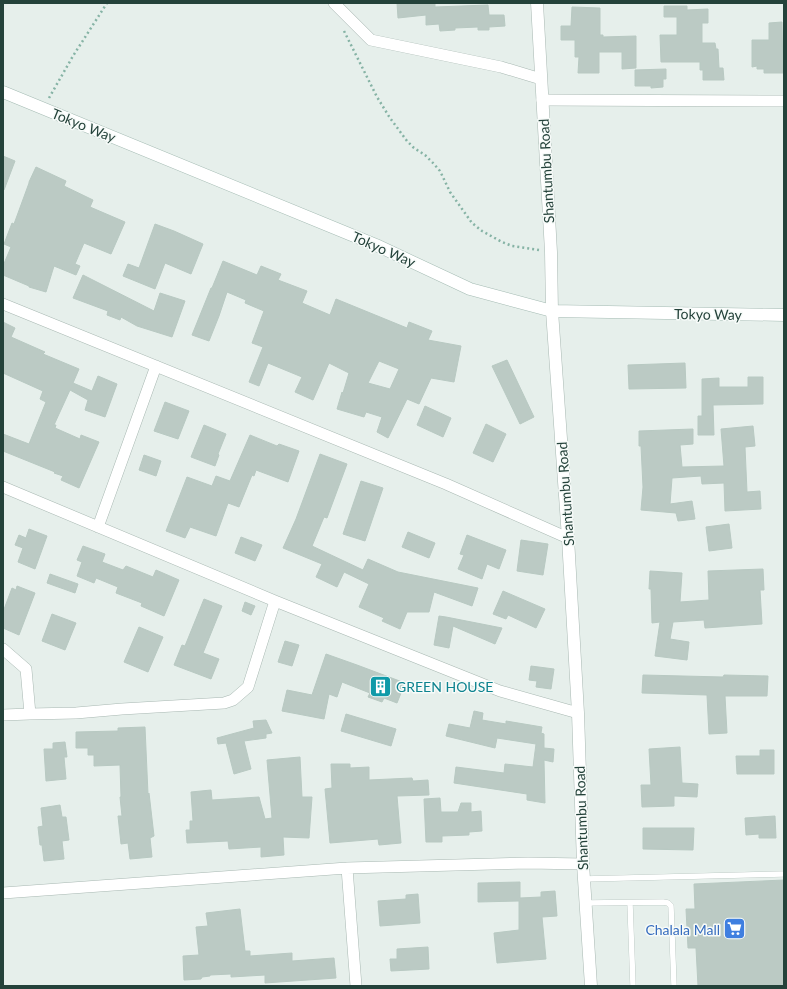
<svg xmlns="http://www.w3.org/2000/svg" width="787" height="989" font-family="Lato,sans-serif">
<style>
.building{fill:#bbcac4;stroke:#b8c9c2;fill-rule:evenodd}
.lines{fill:none;stroke-linecap:round;stroke-linejoin:round}
.service-casing{stroke:#a8b8b2;stroke-width:6}
.minor-casing{stroke:#a8b8b2;stroke-width:12}
.tertiary-casing{stroke:#a8b8b2;stroke-width:13}
.secondary-casing{stroke:#a4bbb3;stroke-width:13}
.path{stroke:#86b3a5;stroke-width:2.5;stroke-dasharray:2 3;stroke-linecap:butt}
.service{stroke:#fff;stroke-width:5.5}
.minor{stroke:#fff;stroke-width:11}
.tertiary{stroke:#fff;stroke-width:12}
.secondary{stroke:#fff;stroke-width:12}
.labels{text-anchor:middle;dominant-baseline:central;stroke-width:3;stroke-linejoin:round;paint-order:stroke}
.street-label{font-size:14px;fill:#24423a;stroke:#f7fbf9}
.culture-label{font-size:14px;fill:#0d838f;stroke:#f7fbf9;text-anchor:start}
.shop-label{font-size:14px;fill:#366cbe;stroke:#f7fbf9;text-anchor:end}
</style>
<rect width="100%" height="100%" fill="#e6efeb"/>
<path class="building" d="M397 3H435V7L488 5 489 15H504L505 26 489 27V30H478V27L455 28V30L440 31 439 24 426 25V15L398 18Z
M664 6H687V10L708 9V23H702V43H715L716 49H718L719 68H723L724 80H703V70H700V62H661L660 35H677V17H664Z
M572 7 600 8V35H603V37L636 36V68L622 69V52H599V73H578L579 57H575V40H561V26H571Z
M782 22 783 73H764V69H757V66L752 67V40H769V23Z
M666 69V79H663V87L651 88V86H635V70Z
M3 156 15 161 4 190H3Z
M36 167 66 181 64 186 93 200 90 207 125 222 111 254 84 243 75 264 80 266 76 275 54 266 46 292 29 287V286L3 275V266L11 247 4 244 12 223 14 224 29 183V182Z
M155 224 174 231 203 244 191 274 165 263 155 289 123 276 128 264 139 268Z
M223 261 257 275 261 266 281 274 278 280 307 291 302 303 330 315 336 299 407 328 409 322 432 331 428 340 461 346 454 382 431 378 419 404 407 399 388 438 377 432 382 417 366 412 364 417 337 409 342 392 343 393 349 373 329 363 313 400 295 392 302 377 268 363 259 386 249 382 263 347 252 343 264 311 245 303 246 300 227 292 219 316 209 341 192 335 211 288H212ZM379 361 399 369 390 389 368 383Z
M83 275 154 311 160 293 185 301 172 337 137 326 121 317 120 320 107 315 108 311 73 298Z
M3 322 15 328 11 337 45 352 43 354 79 369 73 383 92 391 98 376 117 384 105 417 85 410 88 400 70 390 54 425H56L55 428 80 439 81 435 99 442 79 488 61 480 63 476 54 473 55 472 3 451V434L29 444 46 402 40 399 43 391 3 373Z
M507 360 534 417 520 424 492 366Z
M685 363 686 388 629 389 628 365Z
M748 377H763V404L713 405 714 435H698V416H702V379L719 378V387H748Z
M165 402 189 411 178 439 154 431Z
M425 406 451 418 443 437 417 425Z
M486 424 506 434 493 462 473 453Z
M204 425 226 434 218 454 219 455 215 466 191 457Z
M753 426 755 446 745 447 747 492 760 491 761 509 725 511 724 483 702 484 701 476 672 478 670 504 692 501 695 519 678 521 676 513 641 510 643 487 641 446H639V431L693 429V444L680 445 682 467 724 466 721 429Z
M250 435 277 446 279 444 299 451 288 482 256 470 254 476 252 475 239 507 228 503 216 536 190 527 185 538 166 531 187 477 212 486 216 476 230 481Z
M320 454 347 464 327 518 324 517 312 546 363 570 368 559 398 572 478 588 472 606 434 592 429 612H407L400 629 382 621 384 618 359 607 369 584 344 572 337 587 316 577 322 564 283 548 296 519Z
M144 455 161 461 156 476 139 470Z
M361 481 383 488 365 541 343 534Z
M729 524 732 548 709 551 706 527Z
M29 529 47 536 35 569 18 562 23 548 15 545 19 535 26 538Z
M408 532 435 543 429 558 402 547Z
M467 535 506 550 499 569 487 564 482 579 458 569 464 555 460 554Z
M241 537 262 545 255 561 235 553Z
M521 540 548 544 543 575 517 571Z
M83 546 105 554 102 562 123 570 126 566 153 577 156 570 179 580 164 616 141 606 142 603 116 593 118 587 96 578 94 583 77 576 82 562 77 560Z
M763 569 764 590H760L762 624 705 628 704 620 673 622 670 639 689 642 687 660 655 656 660 622 652 623 651 589H649L650 571 682 573 680 602 709 600 708 571Z
M50 574 78 584 75 593 47 583Z
M17 586 35 593 19 635 3 628V612L12 588 16 590Z
M503 591 545 609 536 628 508 615 506 619 493 614Z
M204 599 222 606 203 653 219 659 211 679 174 665 182 645 185 646Z
M245 602 255 606 251 615 242 611Z
M52 614 76 623 65 650 42 641Z
M439 616 446 617 502 628 495 644 453 626 449 648 434 645Z
M139 627 163 637 148 672 124 662Z
M285 641 299 645 292 666 278 662Z
M326 654 357 665 405 683 397 703 384 698 382 702 368 697 370 693 342 682 337 697 329 694 324 719 282 711 287 690 312 695Z
M531 666 554 669 551 689 536 687 537 681 529 680Z
M643 675 723 677 724 675 768 676 767 696H725L727 733 709 734 707 695 642 693Z
M474 711 483 713 482 720 506 724V721L542 727 541 733 544 734V748L554 749 553 762 544 760 545 803 527 800V794L454 783 456 767 504 773 505 764 533 767 536 744 497 738 495 748 446 736 449 724 470 728Z
M346 714 396 729 391 746 341 731Z
M266 720 272 733 266 734V738L244 741 251 769 234 774 226 743 218 744 217 738 254 728 253 721Z
M145 727 148 794 149 793 154 836 150 838 152 857 130 859 128 843 121 844 118 816H122L120 797H121L120 765 94 766V755H88V748H76V732L118 731V728Z
M65 742 67 757H64L66 779 46 781 44 749H53V743Z
M680 747 682 783 698 784 697 797 674 796V806L642 807 641 785H651L649 749Z
M760 750H774V774H737L736 756H760Z
M300 757 302 797H312L309 838 283 837 284 855 261 857V847L229 849 228 841 187 843 186 830H190V821H193L191 792 211 790 212 800 259 797 265 819 272 818 267 760Z
M331 764H350V768L369 767V780L412 778 413 781 428 780 429 795 397 796 401 843 379 845 378 839 330 843 325 789 332 788Z
M440 798 441 812H458L461 803H471V812L481 811 482 831 469 832V835L442 836V842H426L424 799Z
M60 805 62 817H66L69 840 62 841 64 859 44 861 42 845H40L38 827 43 826 41 808Z
M775 816 776 838H759V834L746 835 745 818Z
M643 828H694L693 850 643 849Z
M784 880V986H698L696 948H688L686 909H695L694 884Z
M520 882V898L541 897V892L555 891 557 916 542 917 546 959 497 963 494 933 519 930V901L478 902V883Z
M418 894 420 923 380 926 378 901 406 899V895Z
M240 909 245 951H250V956L292 953V961L334 958 336 978 265 983V975L231 977V974L210 975V976L202 977 201 979 184 980 183 956 199 955 196 927 208 926 206 913Z
M428 947 429 969 391 971 390 959H397V949Z"/>
<g class="lines">
<defs>
<path id="service" d="M584 879 784 874
M586 903 663 902 668 903 671 906 674 986
M630 903 633 986"/>
<path id="minor" d="M334 3 371 40 501 67 541 79
M542 100 784 101
M3 304 446 484 568 538
M3 487 275 601 500 691 578 713
M98 527 156 366
M3 649 26 669 30 714
M3 715 30 714 76 713 122 709 224 703 233 700 248 687 275 601
M347 868 356 986
M3 893 347 868 528 863 583 864"/>
<path id="tertiary" d="M537 3 551 252 552 311 568 538 578 713 583 864 591 986"/>
<path id="secondary" d="M3 92 376 245 470 289 552 311 784 315"/>
</defs>
<use href="#service" class="service-casing"/>
<use href="#minor" class="minor-casing"/>
<use href="#tertiary" class="tertiary-casing"/>
<use href="#secondary" class="secondary-casing"/>
<path class="path" d="M344 31 377 97 390 118 407 141 414 148 425 155 434 164 440 171 450 192 472 223 482 231 502 242 512 246 539 250
M49 98 73 56 107 3"/>
<use href="#service" class="service"/>
<use href="#minor" class="minor"/>
<use href="#tertiary" class="tertiary"/>
<use href="#secondary" class="secondary"/>
</g>
<defs>
<symbol id="building-square" viewBox="-11 -11 22 22"><rect x="-9" y="-9" width="18" height="18" rx="4" fill="#0f9aa8" stroke="#f7fbf9"/><path d="M-4-6H4V6H1V3H-1V6H-4ZM-2.5-4.3h1.7v1.8h-1.7ZM.8-4.3h1.7v1.8H.8ZM-2.5-1h1.7V.8h-1.7ZM.8-1h1.7V.8H.8Z" fill="#fff"/></symbol>
<symbol id="supermarket-square" viewBox="-11 -11 22 22"><rect x="-9" y="-9" width="18" height="18" rx="4" fill="#3f7fe0" stroke="#f7fbf9"/><path d="M-6-5.5h2.5l.6 2H6L4.5 2H-2.5L-4.4-4H-6ZM-1.5 3.2a1.3 1.3 0 1 0 .1 0ZM3 3.2a1.3 1.3 0 1 0 .1 0Z" fill="#fff"/></symbol>
</defs>
<g fill-rule="evenodd">
<use href="#building-square" x="368" y="674" width="25" height="25"/>
<use href="#supermarket-square" x="722" y="916" width="25" height="25"/>
</g>
<g class="labels">
<g class="street-label">
<text transform="translate(84 125) rotate(22)">Tokyo Way</text>
<text transform="translate(546 171) rotate(-93)">Shantumbu Road</text>
<text transform="translate(384 249) rotate(24)">Tokyo Way</text>
<text transform="translate(708 314) rotate(1)">Tokyo Way</text>
<text transform="translate(565 494) rotate(-94)">Shantumbu Road</text>
<text transform="translate(581 818) rotate(-92)">Shantumbu Road</text>
</g>
<g class="culture-label">
<text x="396" y="686">GREEN HOUSE</text>
</g>
<g class="shop-label">
<text x="720" y="929">Chalala Mall</text>
</g>
</g>
<rect width="787" height="989" fill="none" stroke="#24423a" stroke-width="8"/>
</svg>
